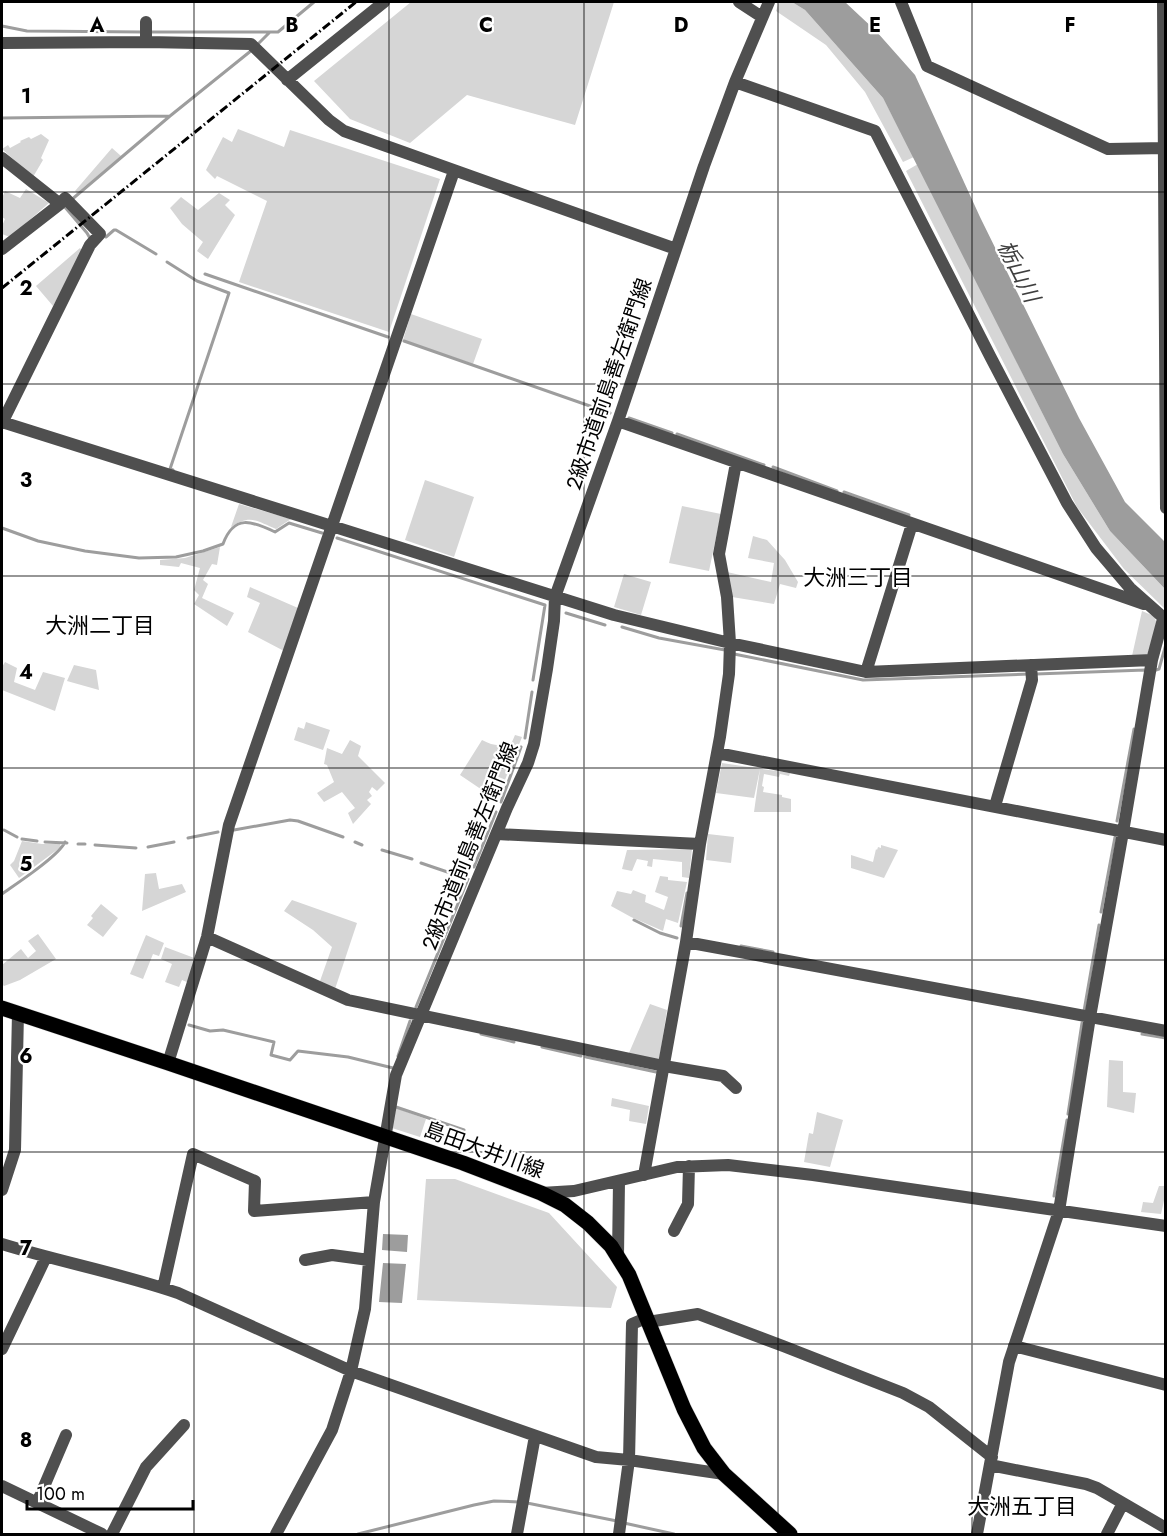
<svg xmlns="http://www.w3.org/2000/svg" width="1167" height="1536" font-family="Jost,'Noto Sans JP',sans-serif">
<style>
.green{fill:#d6d6d6}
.water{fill:#9d9d9d}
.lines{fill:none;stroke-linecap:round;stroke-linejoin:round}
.stream{stroke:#9d9d9d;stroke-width:3}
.major-casing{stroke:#dbdbdb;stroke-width:16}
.minor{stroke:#4f4f4f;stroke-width:12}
.major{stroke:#000;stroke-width:15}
.rail{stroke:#000;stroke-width:3;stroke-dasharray:9 3 1.5 3;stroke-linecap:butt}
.grid{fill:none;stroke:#000;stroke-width:1.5;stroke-opacity:0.55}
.labels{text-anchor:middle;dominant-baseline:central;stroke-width:4.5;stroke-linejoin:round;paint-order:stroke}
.street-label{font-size:21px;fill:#000;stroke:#fff}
.water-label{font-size:22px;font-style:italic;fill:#3e3e3e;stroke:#fff}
.neighbourhood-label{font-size:22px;fill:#000;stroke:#fff}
.grid-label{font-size:20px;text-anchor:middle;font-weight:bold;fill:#000;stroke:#fff;stroke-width:4.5;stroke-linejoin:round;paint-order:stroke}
</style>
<rect width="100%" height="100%" fill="#fff"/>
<path class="green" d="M411 2H614L575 125 467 95 410 143 350 119 314 81Z
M779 2H792L805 10 883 98 914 157 903 162 865 92 826 45 776 11Z
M238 129 284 147 290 130 440 179 389 332 239 282 267 201 217 176 215 179 206 170 223 137 232 142Z
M41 134 49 140 41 158 43 160 33 177 2 149 8 145 10 148 21 142 20 141 29 137 31 139Z
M112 148 121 156 77 193 75 191Z
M918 164 1063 454 1110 531 1165 589V609L1124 569 1077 507 906 171Z
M26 189 49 203 10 237 2 234V226L5 219 2 217V198L5 191 20 198Z
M219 193 230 200 225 205 235 215 208 259 197 251 203 242 182 224 170 208 181 197 198 210Z
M80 248 83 252 53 306 36 286Z
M411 314 482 339 473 364 403 340Z
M425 480 474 497 454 557 405 540Z
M239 504 291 519 276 529C257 521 250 514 231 527Z
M682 506 721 514 709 571 669 563Z
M753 536 767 540 785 560 798 582 796 588 780 584 774 604 732 597 727 572 771 582 774 563 748 558Z
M220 547 217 565 212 564 203 580 208 584 202 598 234 613 227 626 194 604 199 595 194 590 200 568 181 563 179 567 160 565V560L185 558Z
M624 574 651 582 641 615 614 607Z
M250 587 298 608 284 651 248 632 260 603 247 597Z
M1142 611 1154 616 1157 624 1147 656H1132Z
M5 662 17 668 14 682 35 690 43 672 65 678 55 711 2 690V667Z
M74 665 96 670 99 690 67 681Z
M306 722 330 730 323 750 294 740 298 727 304 729Z
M515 735 522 737 497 800 460 775 482 740C494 746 500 747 512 742Z
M350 740 361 746 358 756 385 783 377 791 372 787 369 792 372 796 367 800 371 804 353 824 348 813 355 808 342 792 324 802 317 793 334 782 327 765 324 764 327 748 342 754Z
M722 763 790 773 789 776 780 774 779 777 764 774 762 786 764 787 763 792 782 795V797L791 799V812H754L760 769 754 798 716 793Z
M708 834 734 837 731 863 706 860Z
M22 841 42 844H60L61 847 19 878 10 865 14 861Z
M881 845 898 850 884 878 851 868V855L873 862 876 849 877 850 878 847 881 848Z
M692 849 689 878 682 877V862L653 859 652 867 647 866 648 861 637 859 632 871 622 869 627 850Z
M156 873 159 889 182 884 186 892 142 911 145 874Z
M660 876 668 877V880L687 882 678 923 666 919 663 931 631 917 611 906 617 891 631 894 633 890 646 895 645 902 664 910 668 897 655 892Z
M292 900 357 923 335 989 320 981 332 947 313 930 284 911Z
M101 904 118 918 103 937 87 925 93 918 91 916Z
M38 934 56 959 20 980 4 986 2 984V965L21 949 28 958 36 951 28 941Z
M146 935 164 943 159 956 153 954 143 979 130 974Z
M165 947 197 959 189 983 182 980 179 987 165 982 172 964 161 959Z
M650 1004 667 1010 659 1061 629 1053Z
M1109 1060 1123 1061V1092L1136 1093 1134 1113 1107 1107Z
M612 1098 649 1106 646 1124 629 1121 630 1110 611 1106Z
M396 1108 426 1119 420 1137 392 1128Z
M817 1112 843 1120 830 1167 804 1162 809 1133 813 1134Z
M426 1179H455L549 1213 617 1287 611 1308 417 1300Z
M1159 1186H1165V1196L1161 1214 1141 1212 1143 1202 1153 1203Z"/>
<path class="water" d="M792 2H845L876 31 915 75 980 217 1079 418 1125 502 1165 542V589L1110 531 1063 454 883 98 805 10Z
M383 1234 408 1235 407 1252 382 1250Z
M383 1263 406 1264 402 1303 379 1302Z"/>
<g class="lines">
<path class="stream" d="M2 26 27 31 143 32
M150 32H278L314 2
M257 45 269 33
M2 118 170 116 252 50
M70 201 170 116
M64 206 87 233 91 240
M106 237 114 230H116L156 254
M167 262 197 281 229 293 170 469 173 470
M205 274 388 337
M404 341 610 413
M629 418 672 433
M677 434 764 465
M773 467 837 491
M844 492 909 515
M2 528 38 541 85 551 139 558 176 557 203 551 223 544C234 514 252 521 275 532L289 523 322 533
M337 538 545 605 533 680
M566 613 605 625
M622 627 659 638 725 650
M734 654 863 680 1030 674
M1156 670 1159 669 1166 644
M1036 674 1145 670V671
M525 738 532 692
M501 802 521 747
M1117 821 1134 729
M4 830 17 837
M234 830 290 820 298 821 343 837
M188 838 218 832
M22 839 37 841
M45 842 67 843
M355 842 362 845
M78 844H85
M95 845 136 848
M148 847 174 842
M382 850 412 859
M474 867 496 812
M2 894C16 884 59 856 65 842
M1101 912 1115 837
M634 920 660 933 677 938
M681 926 687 893
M741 946 773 952
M416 1007 468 879 421 863
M1083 1011H1084L1099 925
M189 1025 210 1031 223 1030 274 1042 271 1055 290 1060 298 1051 348 1057 393 1068
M481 1034 514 1042
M1142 1034 1166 1038
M542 1047 581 1056
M398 1056 410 1021
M586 1057 656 1072
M396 1107 464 1130
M1068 1114 1082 1023
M1054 1196 1067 1120
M527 1503 617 1521
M624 1523 674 1534
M358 1534 474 1505 494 1501 520 1502"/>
<defs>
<path id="major" d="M2 1008 168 1063 463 1163 541 1193 565 1205 588 1223 611 1246 629 1275 684 1409 704 1448 724 1474 790 1534"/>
</defs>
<use href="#major" class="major-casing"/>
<path class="minor" d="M739 2 762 17
M901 2 927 66 1108 149 1166 148
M1163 2 1166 508
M146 42V22
M2 43 146 42 251 44 329 120 344 131 676 249
M287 80 384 2
M735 82 875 131 990 356 1067 503 1096 548 1130 588 1166 620
M2 158 60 204
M2 249 60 204 65 198 100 234 90 245 2 423
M618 421 1144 604
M2 422 614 615 730 643 866 672 1152 660
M866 672 912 524
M717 753 1166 840
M995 806 1032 680 1031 665
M497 834 700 844
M207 937 348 1000 664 1066 723 1076 736 1088
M686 942 1166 1031
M168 1063 207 937 229 825 454 171
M644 1175 686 942 700 844 720 737 729 674 730 643 727 597 719 554 736 463
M2 1190 15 1150 18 1013
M541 1193 574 1191 677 1167 728 1165 813 1175 1166 1226
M674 1231 688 1204 689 1166
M2 1244C60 1262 120 1273 178 1293L351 1371 596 1457 629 1460 724 1474
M618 1256 619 1181
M305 1260 332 1255 369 1260
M163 1288 193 1154 255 1181 254 1211 374 1202
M648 1322 698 1314 783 1346 903 1393 929 1407 992 1457
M1014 1346 1166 1385
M2 1349 46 1257
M990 1465 1086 1484 1097 1488 1166 1528
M2 1486 102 1534
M37 1503 66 1435
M112 1534 146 1467 184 1425
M276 1534 332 1430 351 1371 365 1309 374 1202 396 1075 507 808 528 763 534 744 547 669 554 621 555 597 618 421 704 166 735 82 769 2
M517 1534 535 1436
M619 1534 629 1460 632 1324 646 1318
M977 1534 1009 1362 1059 1211 1090 1017 1123 832 1152 660 1163 619
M1107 1534 1123 1503"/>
<use href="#major" class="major"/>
<path class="rail" d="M2 288 356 2"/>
</g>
<path class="grid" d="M194 2V1534M389 2V1534M584 2V1534M778 2V1534M972 2V1534M2 192H1166M2 384H1166M2 576H1166M2 768H1166M2 960H1166M2 1152H1166M2 1344H1166"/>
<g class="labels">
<g class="street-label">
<text transform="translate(609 384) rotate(-71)">2級市道前島善左衛門線</text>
<text transform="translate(470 846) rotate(-68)">2級市道前島善左衛門線</text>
<text transform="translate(484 1150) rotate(20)">島田大井川線</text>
</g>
<g class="water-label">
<text transform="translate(1019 271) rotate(63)">栃山川</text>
</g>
<g class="neighbourhood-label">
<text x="858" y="577">大洲三丁目</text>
<text x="100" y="625">大洲二丁目</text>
<text x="1022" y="1506">大洲五丁目</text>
</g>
</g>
<g class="grid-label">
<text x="97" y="32">A</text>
<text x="292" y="32">B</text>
<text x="486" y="32">C</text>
<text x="681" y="32">D</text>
<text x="875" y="32">E</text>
<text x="1070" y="32">F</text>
<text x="26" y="103">1</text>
<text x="26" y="295">2</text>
<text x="26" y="487">3</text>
<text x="26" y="679">4</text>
<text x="26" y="871">5</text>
<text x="26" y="1063">6</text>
<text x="26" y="1255">7</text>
<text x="26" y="1447">8</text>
</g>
<rect width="1167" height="1536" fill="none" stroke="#000000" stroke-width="6"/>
<path d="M27 1500v9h166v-9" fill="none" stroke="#000000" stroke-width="3"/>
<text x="36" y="1500" font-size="18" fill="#000000" stroke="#ffffff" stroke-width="4.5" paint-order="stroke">100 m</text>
</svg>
